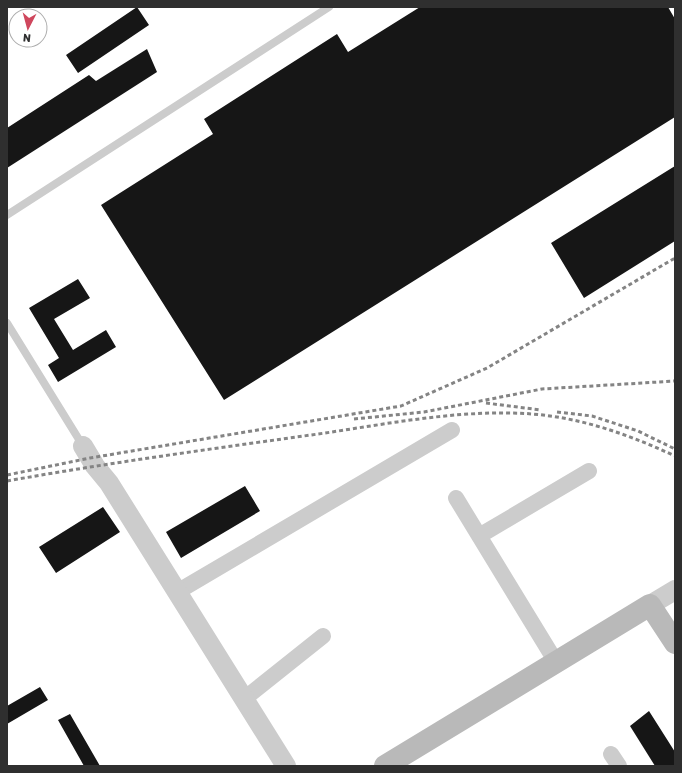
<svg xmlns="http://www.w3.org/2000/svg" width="682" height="773" font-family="Rubik,sans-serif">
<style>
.building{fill:#161616}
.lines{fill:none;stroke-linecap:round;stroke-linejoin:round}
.service{stroke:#ccc;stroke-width:8}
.minor{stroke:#ccc;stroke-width:16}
.tertiary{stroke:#ccc;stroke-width:20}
.secondary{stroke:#b9b9b9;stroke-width:22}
.rail{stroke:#848484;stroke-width:3;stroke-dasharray:4 3;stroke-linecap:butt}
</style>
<rect width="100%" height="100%" fill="#fff"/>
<path class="building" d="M137 7 149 25 78 73 66 55Z
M420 7H668L675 19V117L224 400 101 205 213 134 204 119 337 34 348 52Z
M147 49 157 72 7 168V128L89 75 96 81Z
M675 166V241L584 298 551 243Z
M78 279 90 298 54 319 73 350 106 330 116 347 58 382 48 365 59 358 29 308Z
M245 486 260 511 181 558 166 532Z
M103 507 120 532 56 573 39 547Z
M40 687 48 700 7 724V706Z
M649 711 675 752V766H655L630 726Z
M70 714 100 766H84L58 720Z"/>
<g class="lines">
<path class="service" d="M7 215 329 7
M7 323 83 446"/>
<path class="minor" d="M456 498 556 662
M479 536 589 471
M177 592 452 430
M244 699 323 636
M611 754 619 766"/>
<path class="tertiary" d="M83 446 95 466 109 483 286 766
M650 605 675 590"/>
<path class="secondary" d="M385 766 650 605 675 643"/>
<path class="rail" d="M486 403 541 410
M557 412 592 416 638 431 675 449
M354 419 424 412 542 389 675 381
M7 475 90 458 401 406 487 368 675 258
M7 481C108 463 210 449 311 435 376 426 442 412 508 413 568 413 621 431 675 456"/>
</g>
<rect width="682" height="773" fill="none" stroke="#2f2f2f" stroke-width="16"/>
<g transform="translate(28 28) rotate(186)"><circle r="19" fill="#ffffff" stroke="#acacac"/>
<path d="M0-3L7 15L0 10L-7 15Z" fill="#cf475d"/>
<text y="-6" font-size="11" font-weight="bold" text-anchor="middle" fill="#2f2f2f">N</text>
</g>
</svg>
